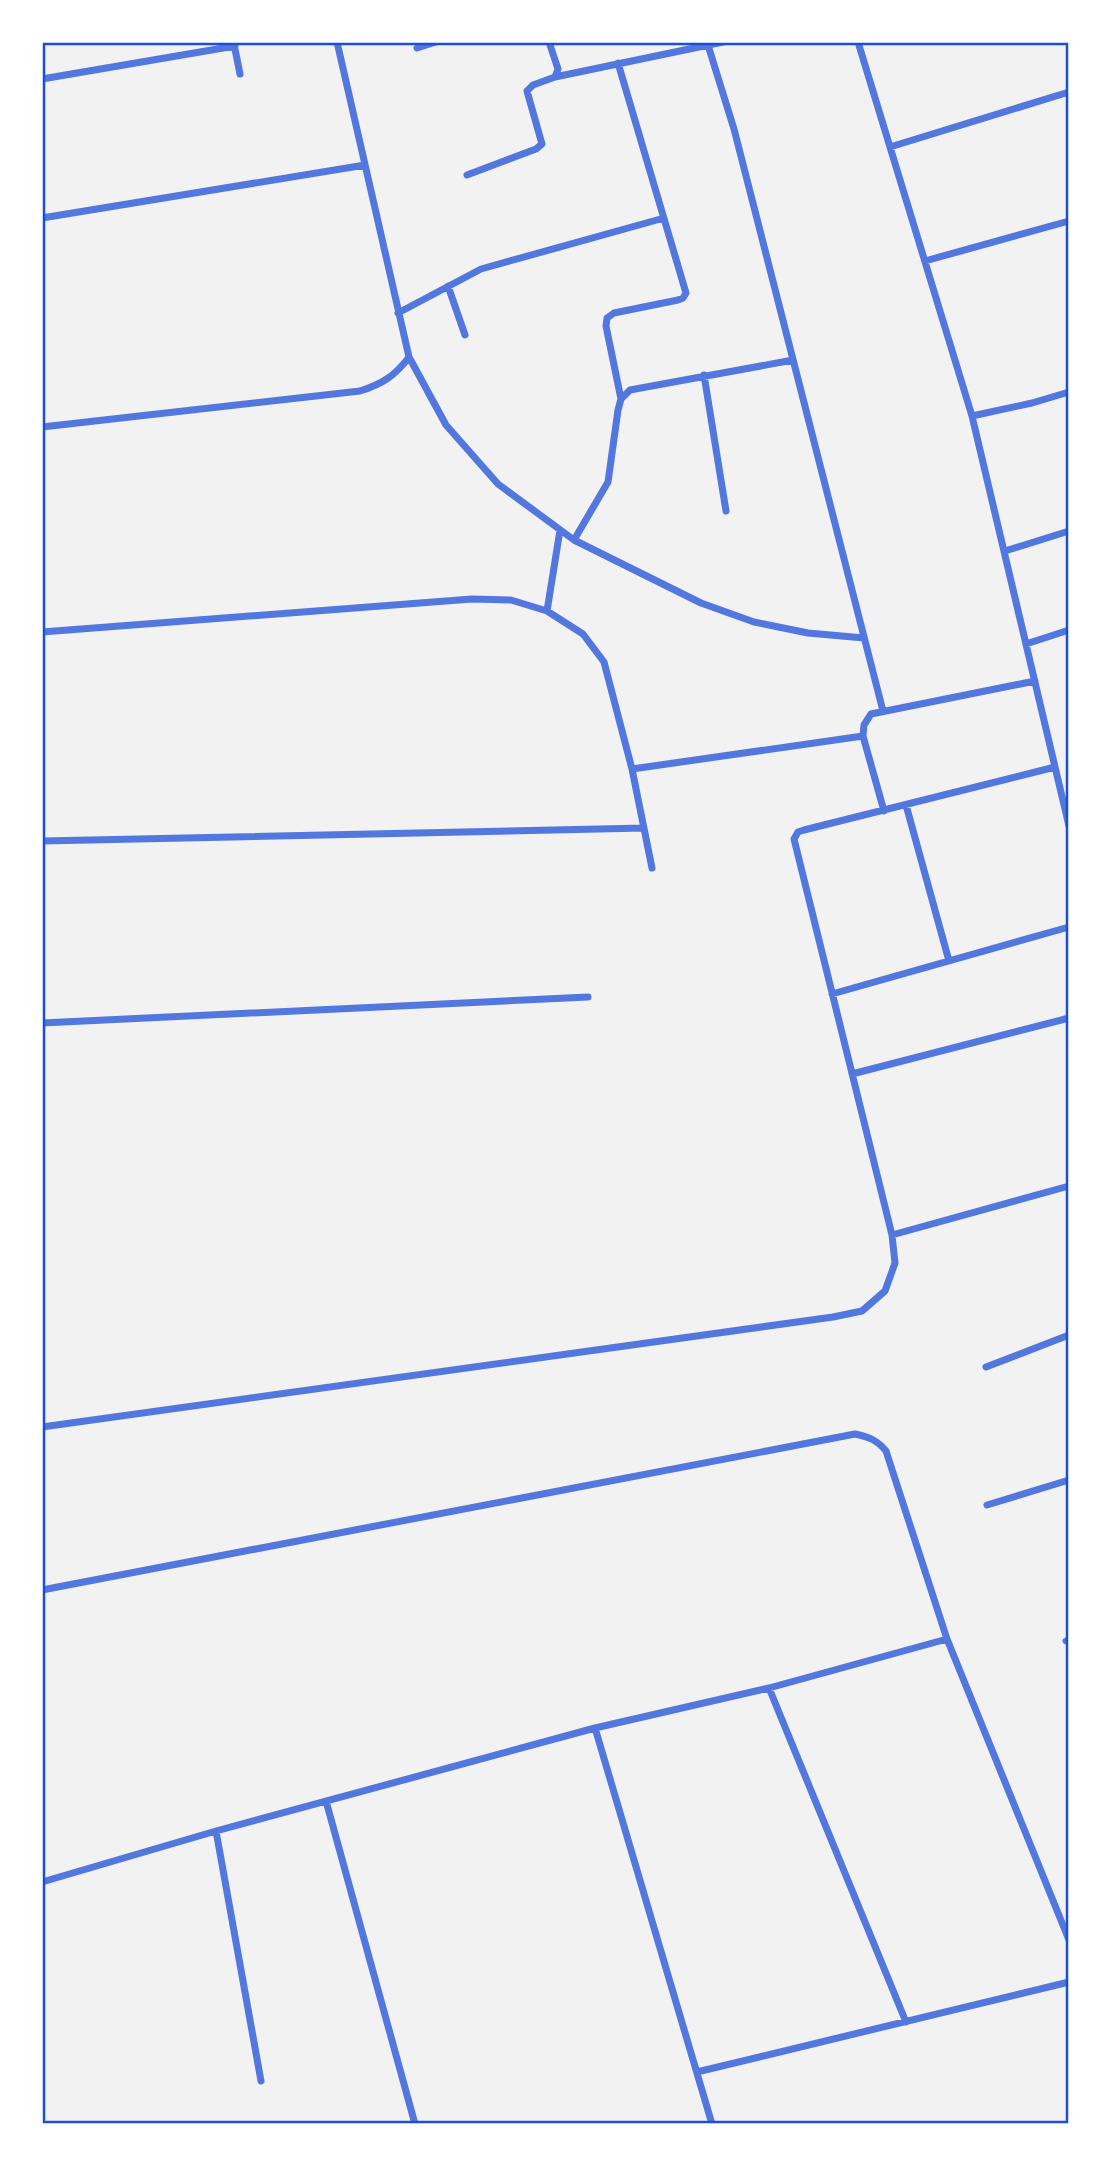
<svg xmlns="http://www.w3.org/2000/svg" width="1111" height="2166" font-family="Rubik,sans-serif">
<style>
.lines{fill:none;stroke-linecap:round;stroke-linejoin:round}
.minor{stroke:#5277de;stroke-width:7}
.neatline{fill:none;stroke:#1d4ed8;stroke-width:2.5}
</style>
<rect width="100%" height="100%" fill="#f2f2f2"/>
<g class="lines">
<path class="minor" d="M337 42 409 357 446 425 498 484 574 540 701 603 754 622 808 633 864 638
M707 42 734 129 883 711
M858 42 972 416 1069 826
M234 44 240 74
M417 48 436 42
M618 63 686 293 683 298 678 300 614 313 607 318 606 326 621 399
M555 77 723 42
M42 79 235 46
M890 147 1069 92
M467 175 536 149 542 144 527 91 533 85 555 77 558 69 549 42
M42 218 365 165
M925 261 1069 221
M448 286 465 335
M398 313 481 269 664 218
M704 375 726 511
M972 416 1032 403 1069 392
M42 427 360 391C382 384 395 376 409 357
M574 540 608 482 618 410 621 399 630 390 793 360
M1005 551 1069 531
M547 611 560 530
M42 632 472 599 511 600 547 611 583 634 604 662 632 769 652 868
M1026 644 1069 630
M632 769 863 736
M906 805 949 961
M884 811 863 736 864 725 871 714 1035 681
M42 841 644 828
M832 994 1069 927
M42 1023 588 997
M852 1074 1069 1018
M892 1235 1069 1186
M986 1367 1069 1335
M42 1427 833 1317 862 1311 885 1291 895 1263 892 1235 794 839 798 832 804 830 1055 767
M987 1505 1069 1480
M42 1590 855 1434C869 1437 877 1440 886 1451L947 1639 1069 1940
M1066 1641 1069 1640
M769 1688 906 2022
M595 1728 712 2124
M326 1801 415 2124
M216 1831 261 2081
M42 1882 216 1831 595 1728 769 1688 947 1639
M697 2072 1069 1982"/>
</g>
<rect width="1111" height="2166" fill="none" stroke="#ffffff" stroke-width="88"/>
<rect x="44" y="44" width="1023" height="2078" class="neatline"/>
</svg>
